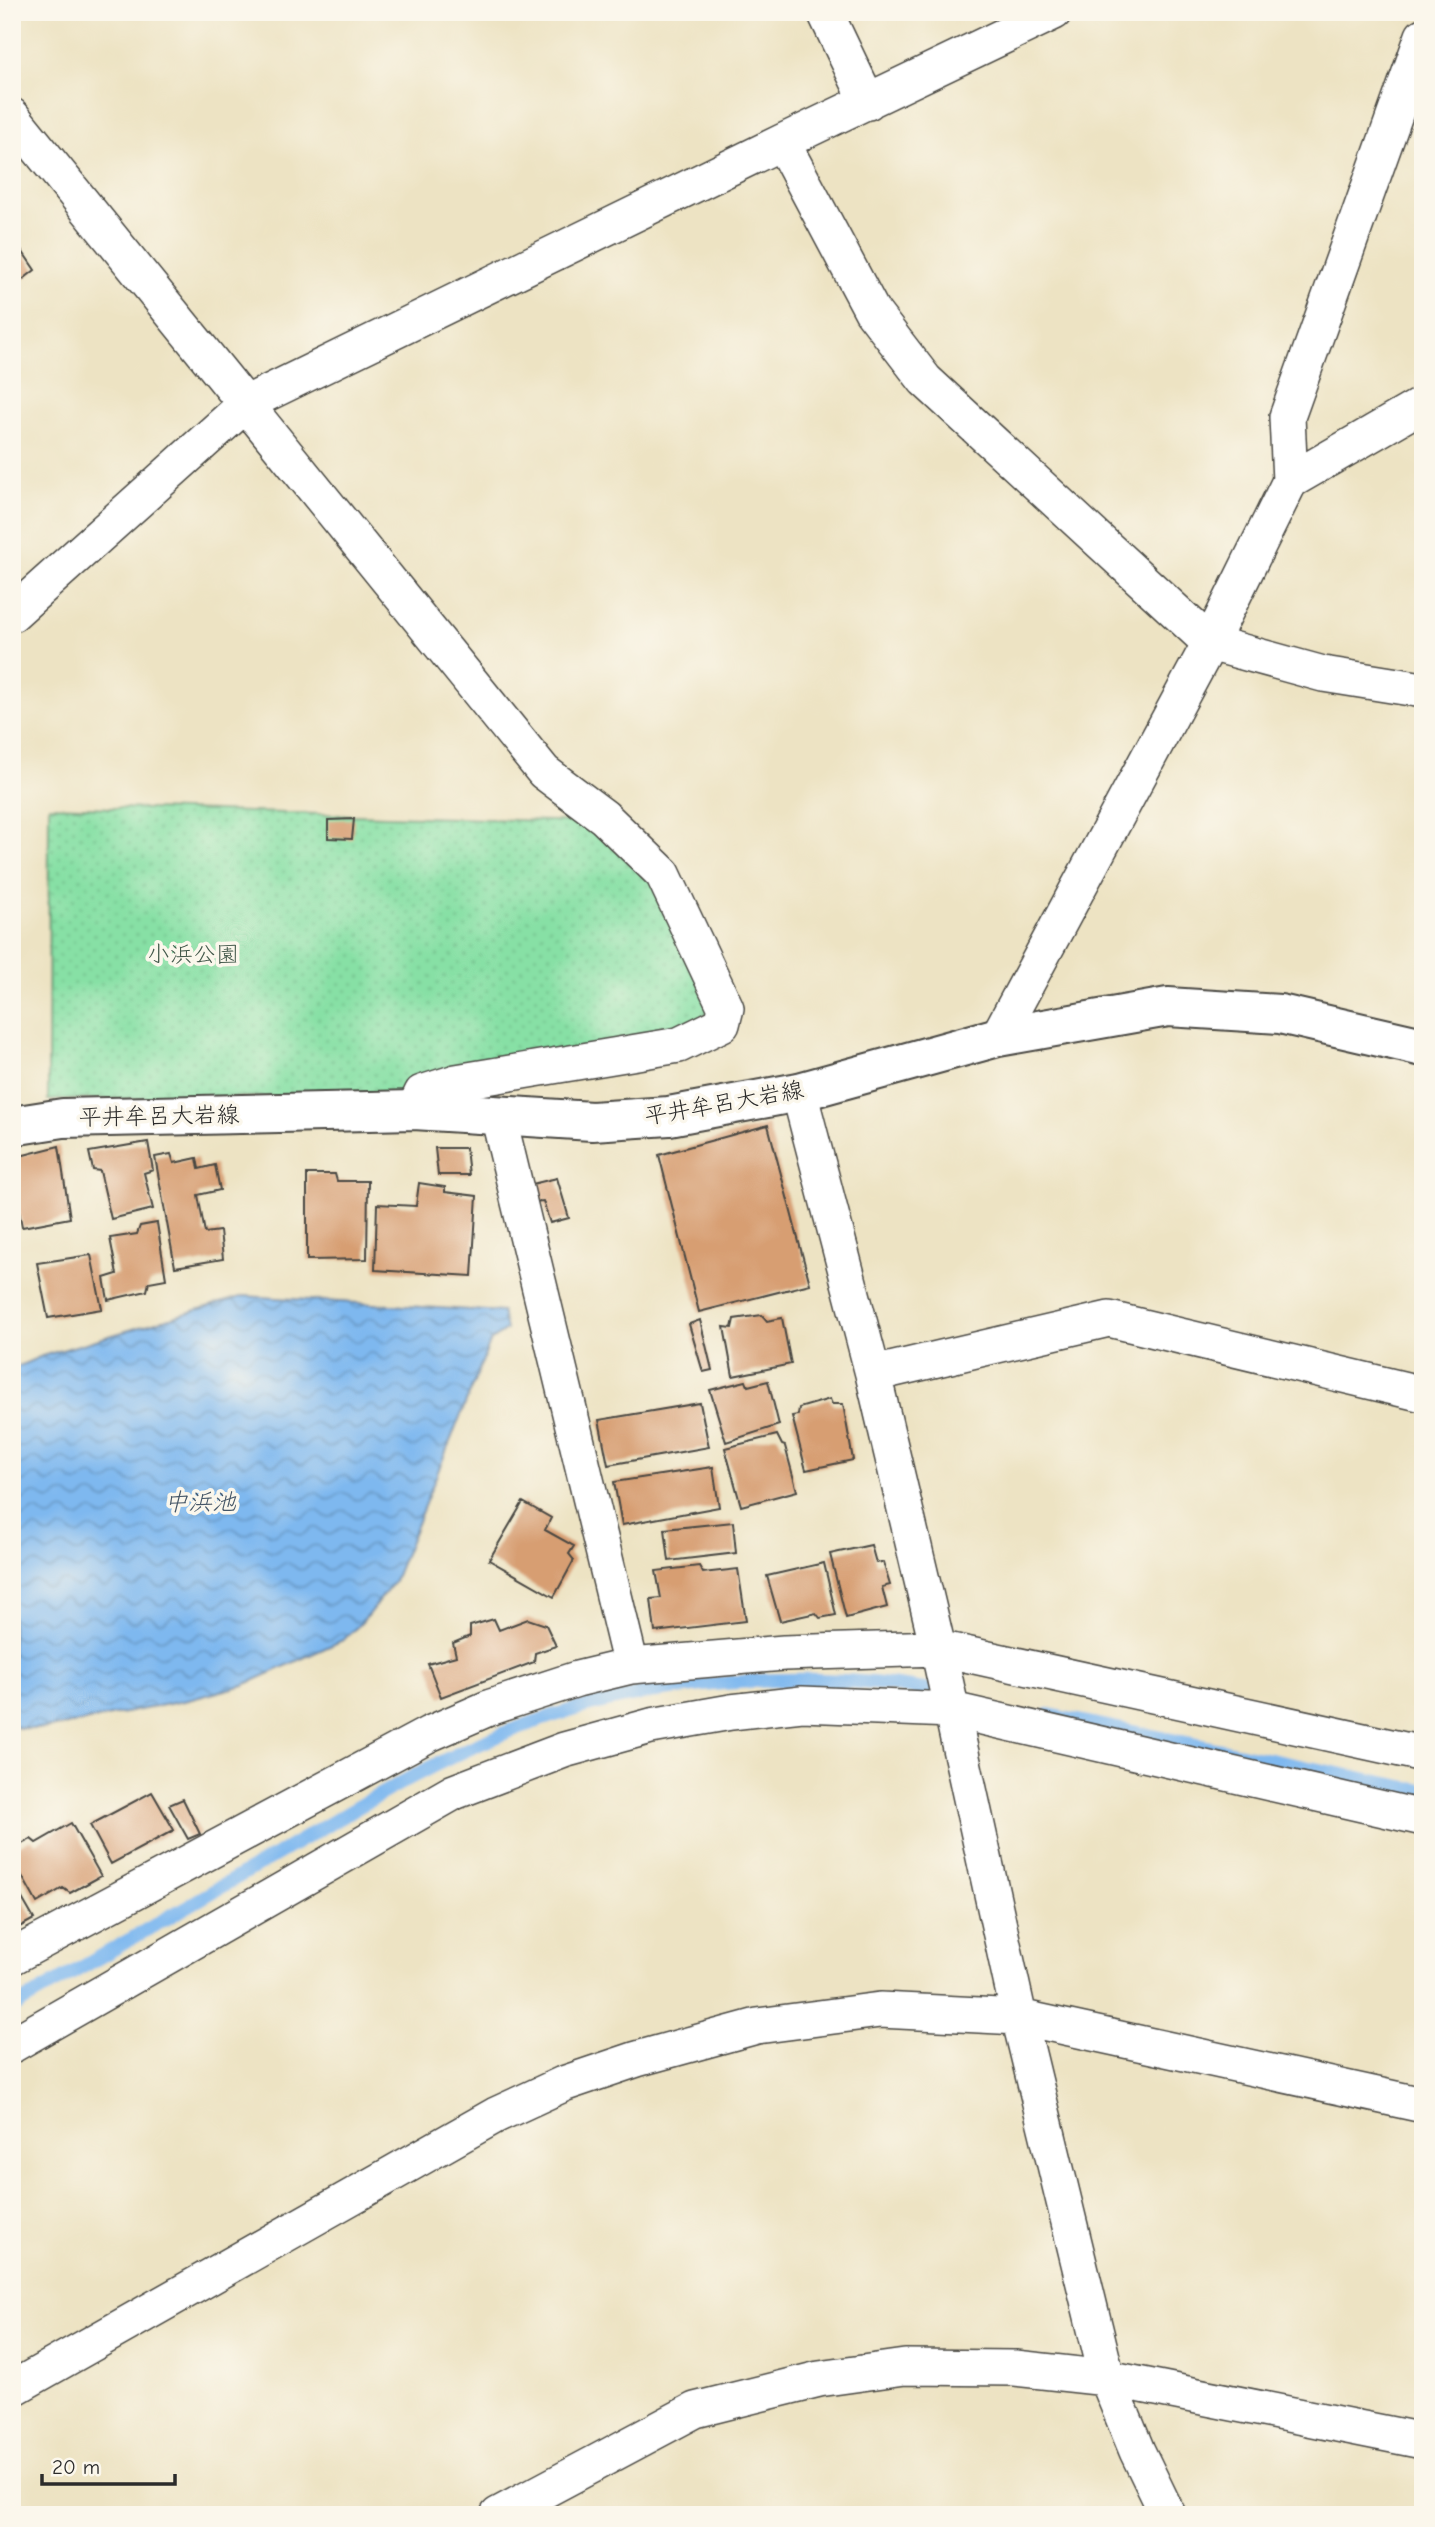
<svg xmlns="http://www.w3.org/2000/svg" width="1435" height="2527" font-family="'Comic Neue','Klee One',sans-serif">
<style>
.park{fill:url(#park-dots);stroke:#598668;stroke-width:2}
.water{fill:url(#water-waves);stroke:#54728d;stroke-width:2}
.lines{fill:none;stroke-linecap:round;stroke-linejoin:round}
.stream{stroke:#7eb8ef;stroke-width:14}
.building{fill:#d79e72}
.minor-casing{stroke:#484742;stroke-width:38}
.secondary-casing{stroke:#484742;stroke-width:42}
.minor{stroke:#fff;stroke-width:35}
.secondary{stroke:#fff;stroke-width:38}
.labels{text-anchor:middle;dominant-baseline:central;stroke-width:7;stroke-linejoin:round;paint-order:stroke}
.park-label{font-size:23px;fill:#42584a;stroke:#fbf7ec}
.street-label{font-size:23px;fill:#2b2b2b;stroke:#fbf7ec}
.water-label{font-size:24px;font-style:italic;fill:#456;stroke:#fbf7ec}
</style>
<defs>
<pattern id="park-dots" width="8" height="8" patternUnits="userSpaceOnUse" patternTransform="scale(1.75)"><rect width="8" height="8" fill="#87e0a5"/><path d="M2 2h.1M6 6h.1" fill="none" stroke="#75c08e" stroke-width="1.8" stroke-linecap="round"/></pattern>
<pattern id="water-waves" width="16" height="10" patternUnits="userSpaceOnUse" patternTransform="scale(1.75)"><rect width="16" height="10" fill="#7eb8ef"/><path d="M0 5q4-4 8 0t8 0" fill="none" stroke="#6796c2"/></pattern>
</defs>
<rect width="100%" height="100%" fill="#fbf7ec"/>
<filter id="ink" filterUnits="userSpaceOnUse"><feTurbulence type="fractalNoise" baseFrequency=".0143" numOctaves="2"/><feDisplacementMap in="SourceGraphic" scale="14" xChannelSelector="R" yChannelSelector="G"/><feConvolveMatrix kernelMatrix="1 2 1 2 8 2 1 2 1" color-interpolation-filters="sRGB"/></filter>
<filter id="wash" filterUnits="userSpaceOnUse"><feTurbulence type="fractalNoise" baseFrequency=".00686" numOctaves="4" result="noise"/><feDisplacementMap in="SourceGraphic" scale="28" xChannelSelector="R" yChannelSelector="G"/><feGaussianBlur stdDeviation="1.57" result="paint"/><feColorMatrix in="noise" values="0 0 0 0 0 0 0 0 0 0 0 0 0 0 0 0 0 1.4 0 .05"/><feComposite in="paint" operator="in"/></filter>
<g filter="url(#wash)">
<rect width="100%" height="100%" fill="#ede3c3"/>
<path class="park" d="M49 806 585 822 657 882 716 1008 672 1037 405 1095 48 1100Z"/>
<path class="water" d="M244 1296 502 1312 506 1330 491 1340 393 1583 362 1622 343 1640 244 1685 188 1700 62 1726 34 1729 12 1727V1369L42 1356Z"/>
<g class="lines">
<path class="stream" d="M1049 1715 1423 1791
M12 2008C104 1955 195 1902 286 1849 358 1807 428 1764 505 1733 635 1680 810 1666 946 1694"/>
</g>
<g id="blocks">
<path class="building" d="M12 236 35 270 12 288Z
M354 819 352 839 328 838V820Z
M768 1125 810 1284 699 1312 659 1155Z
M148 1142 153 1170 144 1173 153 1209 111 1219 100 1171 93 1170 89 1152Z
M59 1146 70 1218 22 1227 12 1175V1158Z
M435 1148H466L469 1175H438Z
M171 1154 174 1163 197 1158 199 1169 215 1165 220 1190 198 1195 205 1233 220 1231 223 1259 175 1267 155 1157Z
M307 1174H335L337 1181H368L367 1259 307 1260Z
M557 1178 569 1218 550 1223 543 1201 534 1202 532 1184Z
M419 1183 445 1187V1192L477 1196 472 1276 375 1270 377 1204 416 1206Z
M157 1223 166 1279 149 1282 147 1291 108 1300 104 1278 117 1274 110 1238 137 1234 140 1226Z
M91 1255 102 1309 48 1318 37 1263Z
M762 1315 767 1321 782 1318 791 1364 733 1376 724 1327 732 1328 734 1319Z
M700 1320 712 1370 703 1372 689 1324Z
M746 1381 748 1386 768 1381 779 1425 726 1442 710 1390Z
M830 1399 832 1404H843L853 1460 806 1470 792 1416 798 1415 799 1408Z
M700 1403 709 1447 608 1465 599 1420Z
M777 1435 782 1445 785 1446 797 1491 741 1506 725 1448Z
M713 1467 719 1507 622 1525 614 1482Z
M523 1502 551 1518 545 1530 574 1546 569 1554 574 1560 554 1597 489 1560Z
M733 1522 736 1553 669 1561 665 1529Z
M871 1545 876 1563 883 1562 890 1585 882 1587 887 1607 846 1618 830 1554Z
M824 1563 836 1615 820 1618 816 1613 780 1621 767 1576Z
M699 1566 703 1573 738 1569 746 1621 655 1632 651 1599 661 1598 656 1571Z
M494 1619 499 1630 528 1619 546 1625 556 1646 535 1653 534 1662 441 1697 428 1664 456 1656 453 1643 470 1636V1626Z
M152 1792 174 1830 111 1864 90 1825Z
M183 1799 200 1834 188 1839 169 1805Z
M71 1823 101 1876 70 1893 63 1888 37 1903 12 1858V1849L31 1839 36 1843Z
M12 1881 34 1919 12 1931Z"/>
</g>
</g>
<g filter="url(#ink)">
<use href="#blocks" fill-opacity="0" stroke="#484742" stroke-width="2"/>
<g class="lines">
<defs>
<path id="minor" d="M825 12 868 102
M12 116 544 772 604 817 663 874 726 1008 722 1024 679 1045 456 1082 422 1093 414 1110
M782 142 872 311 925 380 1210 643 1323 674 1423 690
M1290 481 1423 404
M12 614 247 403 782 142 1054 12
M998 1037 1210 643 1290 481 1287 417 1423 36
M799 1092 873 1374 938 1648 1019 2017 1107 2378 1137 2451 1168 2515
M498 1115 631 1666
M873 1374 1109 1319 1423 1394
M12 1957 429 1734 491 1707 577 1679 631 1666 784 1653 938 1648 1423 1754
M12 2045 454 1792 564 1750 651 1726 731 1712 802 1704 952 1710 1423 1818
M12 2389 496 2115 563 2084 637 2059 757 2026 880 2010 1019 2017 1423 2105
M498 2515 695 2410 819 2379 905 2367 1015 2368 1107 2378 1423 2441"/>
<path id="secondary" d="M12 1126 63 1118 414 1110 592 1121 669 1116 799 1092 998 1037 1168 1007 1280 1014 1423 1047"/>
</defs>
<use href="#minor" class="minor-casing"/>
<use href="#secondary" class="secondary-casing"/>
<use href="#minor" class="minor"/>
<use href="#secondary" class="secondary"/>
</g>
</g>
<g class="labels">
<g class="park-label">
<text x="193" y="954">小浜公園</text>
</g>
<g class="street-label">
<text transform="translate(724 1103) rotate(-10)">平井牟呂大岩線</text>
<text transform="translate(159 1116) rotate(-1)">平井牟呂大岩線</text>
</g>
<g class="water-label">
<text x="200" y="1502">中浜池</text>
</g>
</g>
<rect width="1435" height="2527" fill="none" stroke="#fbf7ec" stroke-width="42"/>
<path d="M42 2474v10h133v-10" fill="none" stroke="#2b2b2b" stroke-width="3.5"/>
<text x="52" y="2474" font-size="21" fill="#2b2b2b" stroke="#fbf7ec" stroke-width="5" paint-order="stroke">20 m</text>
</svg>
